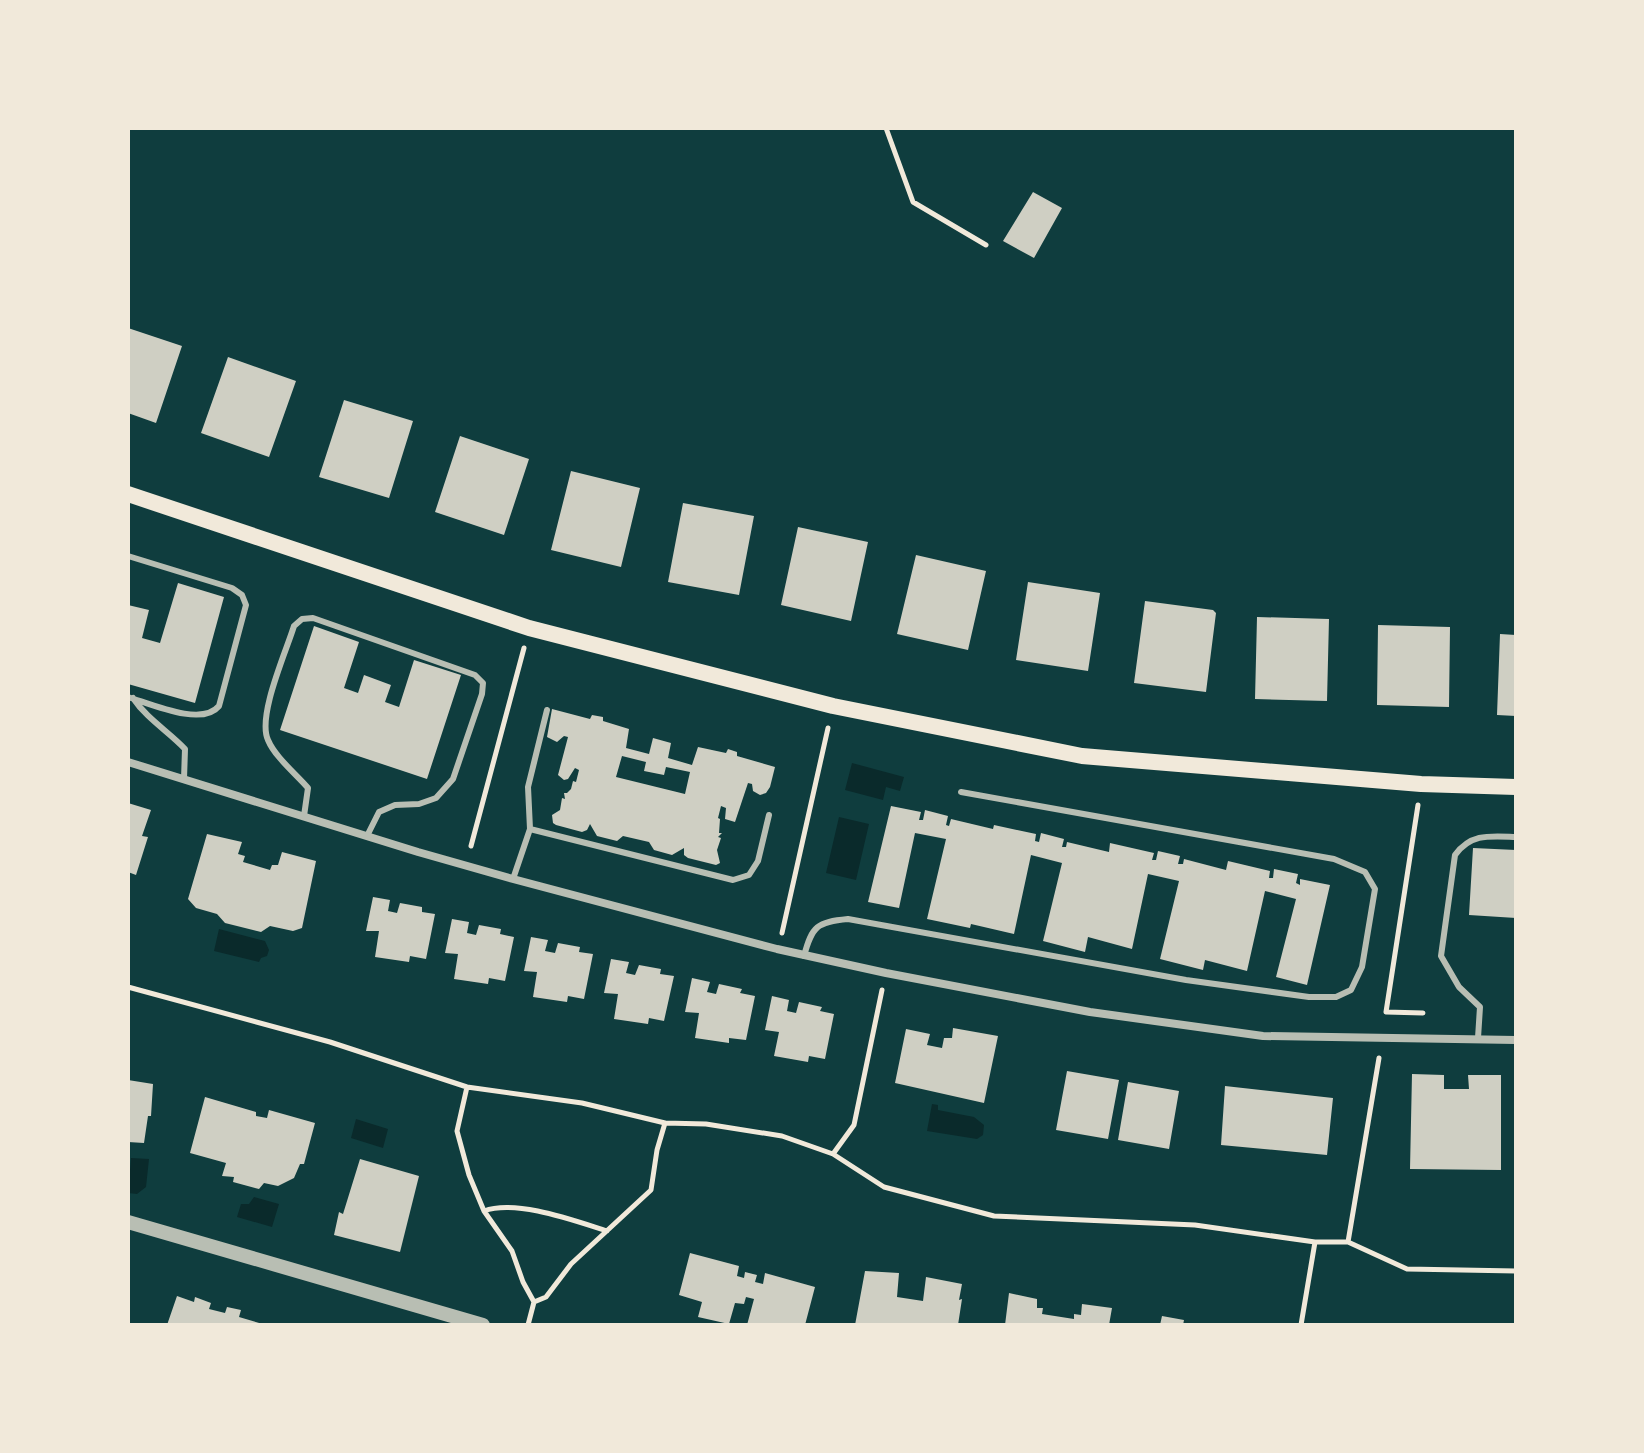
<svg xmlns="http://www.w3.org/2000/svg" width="1644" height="1453" font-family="Mulish,sans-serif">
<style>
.water{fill:#0a2a2b}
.building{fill:#cfcfc3;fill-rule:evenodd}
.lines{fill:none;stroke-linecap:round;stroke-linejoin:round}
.path{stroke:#f1e9da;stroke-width:5}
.service{stroke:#b8beb3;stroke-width:6}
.minor{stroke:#b8beb3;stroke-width:8}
.tertiary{stroke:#b8beb3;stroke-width:14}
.secondary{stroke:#f1e9da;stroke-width:16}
</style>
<rect width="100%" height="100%" fill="#0f3d3e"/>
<path class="water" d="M852 763 904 777 900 791 886 787 883 800 845 790Z
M839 817 869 824 856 880 826 873Z
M219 929 265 941 269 950 267 956 261 958 259 962 214 951Z
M932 1104 938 1105V1110L974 1117 984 1125 983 1135 977 1139 927 1131Z
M356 1119 388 1129 383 1148 351 1138Z
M131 1158 149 1159 146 1187 137 1194 128 1193Z
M254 1197 279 1204 272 1227 237 1217 241 1204H249Z"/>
<path class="building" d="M1033 192 1062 208 1034 258 1003 241Z
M128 328 182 346 156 423 128 413Z
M228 357 296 381 269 457 201 433Z
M344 400 413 421 389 498 319 477Z
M460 436 529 459 504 535 435 512Z
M571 471 640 488 621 567 551 550Z
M683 503 754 516 739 595 668 582Z
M798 527 868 542 851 621 781 605Z
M916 555 986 571 968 650 897 634Z
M1028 582 1100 593 1088 671 1016 660Z
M178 583 224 597 195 703 128 684V605L149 610 142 638 160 643Z
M1145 601 1213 610 1216 613 1206 692 1134 683Z
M1257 617 1329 619 1327 701 1255 699Z
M1378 625 1450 627 1449 707 1377 705Z
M314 626 359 642 344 688 358 693 364 675 391 685 385 702 399 707 414 660 461 675 427 779 280 730Z
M1500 634 1516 635V716L1497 715Z
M552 709 590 719 592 715 603 717V721L629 729 626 748 649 754 653 738 671 743 668 758 692 765 698 747 726 753 728 749 737 752V756L775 767 770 787 766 793 760 795 753 791 752 784 748 783 735 822 725 819 726 808 721 806 718 818 720 819 719 833H722L718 837 721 838 717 850 720 863 716 865 688 858 684 855V848L672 855 654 850 649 842 623 836 617 841 597 836 590 824 587 830 582 832 556 825 553 823 552 815 560 810 562 798 565 799 564 793H567L571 789 573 781 576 782 579 770 575 768 568 779 564 780 558 775 568 737 564 736 557 742 547 737ZM622 756 646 762 644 771 664 775 666 767 690 772 685 794 616 777Z
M128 803 151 810 142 836 148 837 136 875 128 872Z
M891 806 921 812 919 820H923L925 810 948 816 946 825 949 826 951 819 993 829 994 825 1036 834 1035 841 1039 842 1041 833 1064 839 1062 847H1066L1067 842 1109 852 1110 843 1154 853 1152 860H1156L1158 851 1180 856 1178 864H1183L1184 859 1226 870 1228 861 1270 871 1269 878H1273L1274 869 1298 874 1296 883 1300 885V879L1330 885 1307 985 1276 977 1296 899 1265 891 1247 971 1205 960 1203 970 1160 959 1179 881 1148 874 1132 949 1088 937 1085 952 1043 941 1062 863 1031 855 1014 934 971 924 970 928 927 919 946 839 915 833 899 908 868 902Z
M207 834 242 842 238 854 245 856 243 862 270 870 272 865H278L282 852 316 861 302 928 293 931 270 926 261 932 225 923 217 914 196 908 188 899Z
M1473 848 1516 850V918L1469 915Z
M373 897 390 900 388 911 397 913 400 903 422 907V912L435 914 426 959 410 956 409 962 375 957 379 931H366Z
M452 919 469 922 467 933 476 935 479 925 501 929 500 934 514 937 505 981 489 978 488 984 454 979 458 954 445 953Z
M531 937 548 940 545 951 555 953 558 943 580 947 579 952 593 954 584 999 568 996 567 1002 533 997 537 972 524 971Z
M611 959 629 962 626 973 635 975 639 965 661 969 660 974 674 976 664 1021 649 1018 648 1024 614 1019 618 994 604 993Z
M692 978 710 982 707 992 716 994 719 984 742 989 740 993 755 996 746 1040 729 1038V1043L695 1038 699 1013 685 1012Z
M772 996 789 1000 787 1011 796 1013 799 1002 822 1007 820 1011 834 1014 825 1059 809 1056 808 1062 774 1056 779 1032 765 1030Z
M953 1028 998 1036 984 1103 895 1083 906 1029 930 1034 927 1045 942 1048 944 1038H952Z
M1067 1071 1119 1080 1108 1139 1056 1130Z
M1412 1074 1444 1075V1089H1469L1468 1075H1501V1170L1410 1169Z
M128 1080 153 1084 151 1116H148L144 1143 128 1142Z
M1128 1082 1179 1091 1169 1149 1118 1140Z
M1225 1086 1333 1098 1327 1155 1221 1145Z
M205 1097 256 1112V1116L267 1118 269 1110 315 1123 304 1164H300L294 1178 278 1186 264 1183 259 1189 233 1182 234 1177 222 1176 226 1163 190 1153Z
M360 1159 419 1176 400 1252 334 1235 339 1212 343 1214Z
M690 1253 739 1266 737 1276 744 1278 745 1272 757 1275 755 1282 763 1284 765 1273 815 1287 805 1325 780 1323 779 1325H747L754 1299 746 1297 744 1304 735 1303 729 1324 698 1317 702 1302 679 1295Z
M865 1271 899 1273 897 1297 923 1301 926 1277 962 1284 959 1300 962 1299 958 1325H855Z
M1009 1293 1037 1299V1308H1043L1042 1314 1074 1319V1314L1081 1315 1082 1304 1112 1308 1109 1325H1005Z
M177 1296 194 1302 195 1297 211 1303 209 1309 225 1313 227 1307 241 1310 239 1317 266 1325H167Z
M1162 1316 1184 1320 1183 1325H1160Z"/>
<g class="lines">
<path class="path" d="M886 128 913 202 986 245
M1418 805 1386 1012 1423 1013
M471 846 524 648
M782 933 828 728
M128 987 330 1042 467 1087 582 1103 665 1123 706 1124 782 1136 833 1154 884 1187 994 1216 1195 1225 1315 1242H1348L1407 1269 1516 1271
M467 1087 457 1131 469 1175 484 1211 512 1251 523 1282 534 1302
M833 1154 854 1125 882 990
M484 1211C516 1199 575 1221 607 1231
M1348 1242 1379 1058
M528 1325 534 1302 546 1297 571 1264 651 1190 657 1150 665 1123
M1301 1325 1315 1242"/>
<path class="service" d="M128 556 232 588 242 595 246 605 219 706C202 727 151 704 128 697
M133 698C147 719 168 731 185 749L184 779
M304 816 308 788C296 774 275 757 268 740 257 716 286 652 294 626L302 619 313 618 475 675 483 683 482 694 453 779 436 798 419 804 395 805 379 812 367 836
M530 829 733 880 749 875 758 861 769 815
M513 879 530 829 528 787 547 710
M804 956C812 926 817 922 848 919L1186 980 1309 997H1336L1351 990 1362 967 1375 889 1365 872 1334 859 961 792
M1478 1038 1480 1007 1459 987 1441 956 1455 855C1471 833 1490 836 1516 837"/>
<path class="minor" d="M128 762 418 852 513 879 777 949 886 973 1090 1012 1263 1036 1516 1040"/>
<path class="tertiary" d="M128 1222 483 1325"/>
<path class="secondary" d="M128 494 529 628 833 706 1082 756 1421 784 1516 787"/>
</g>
<rect width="1644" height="1453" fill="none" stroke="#f1e9da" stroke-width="260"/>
</svg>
